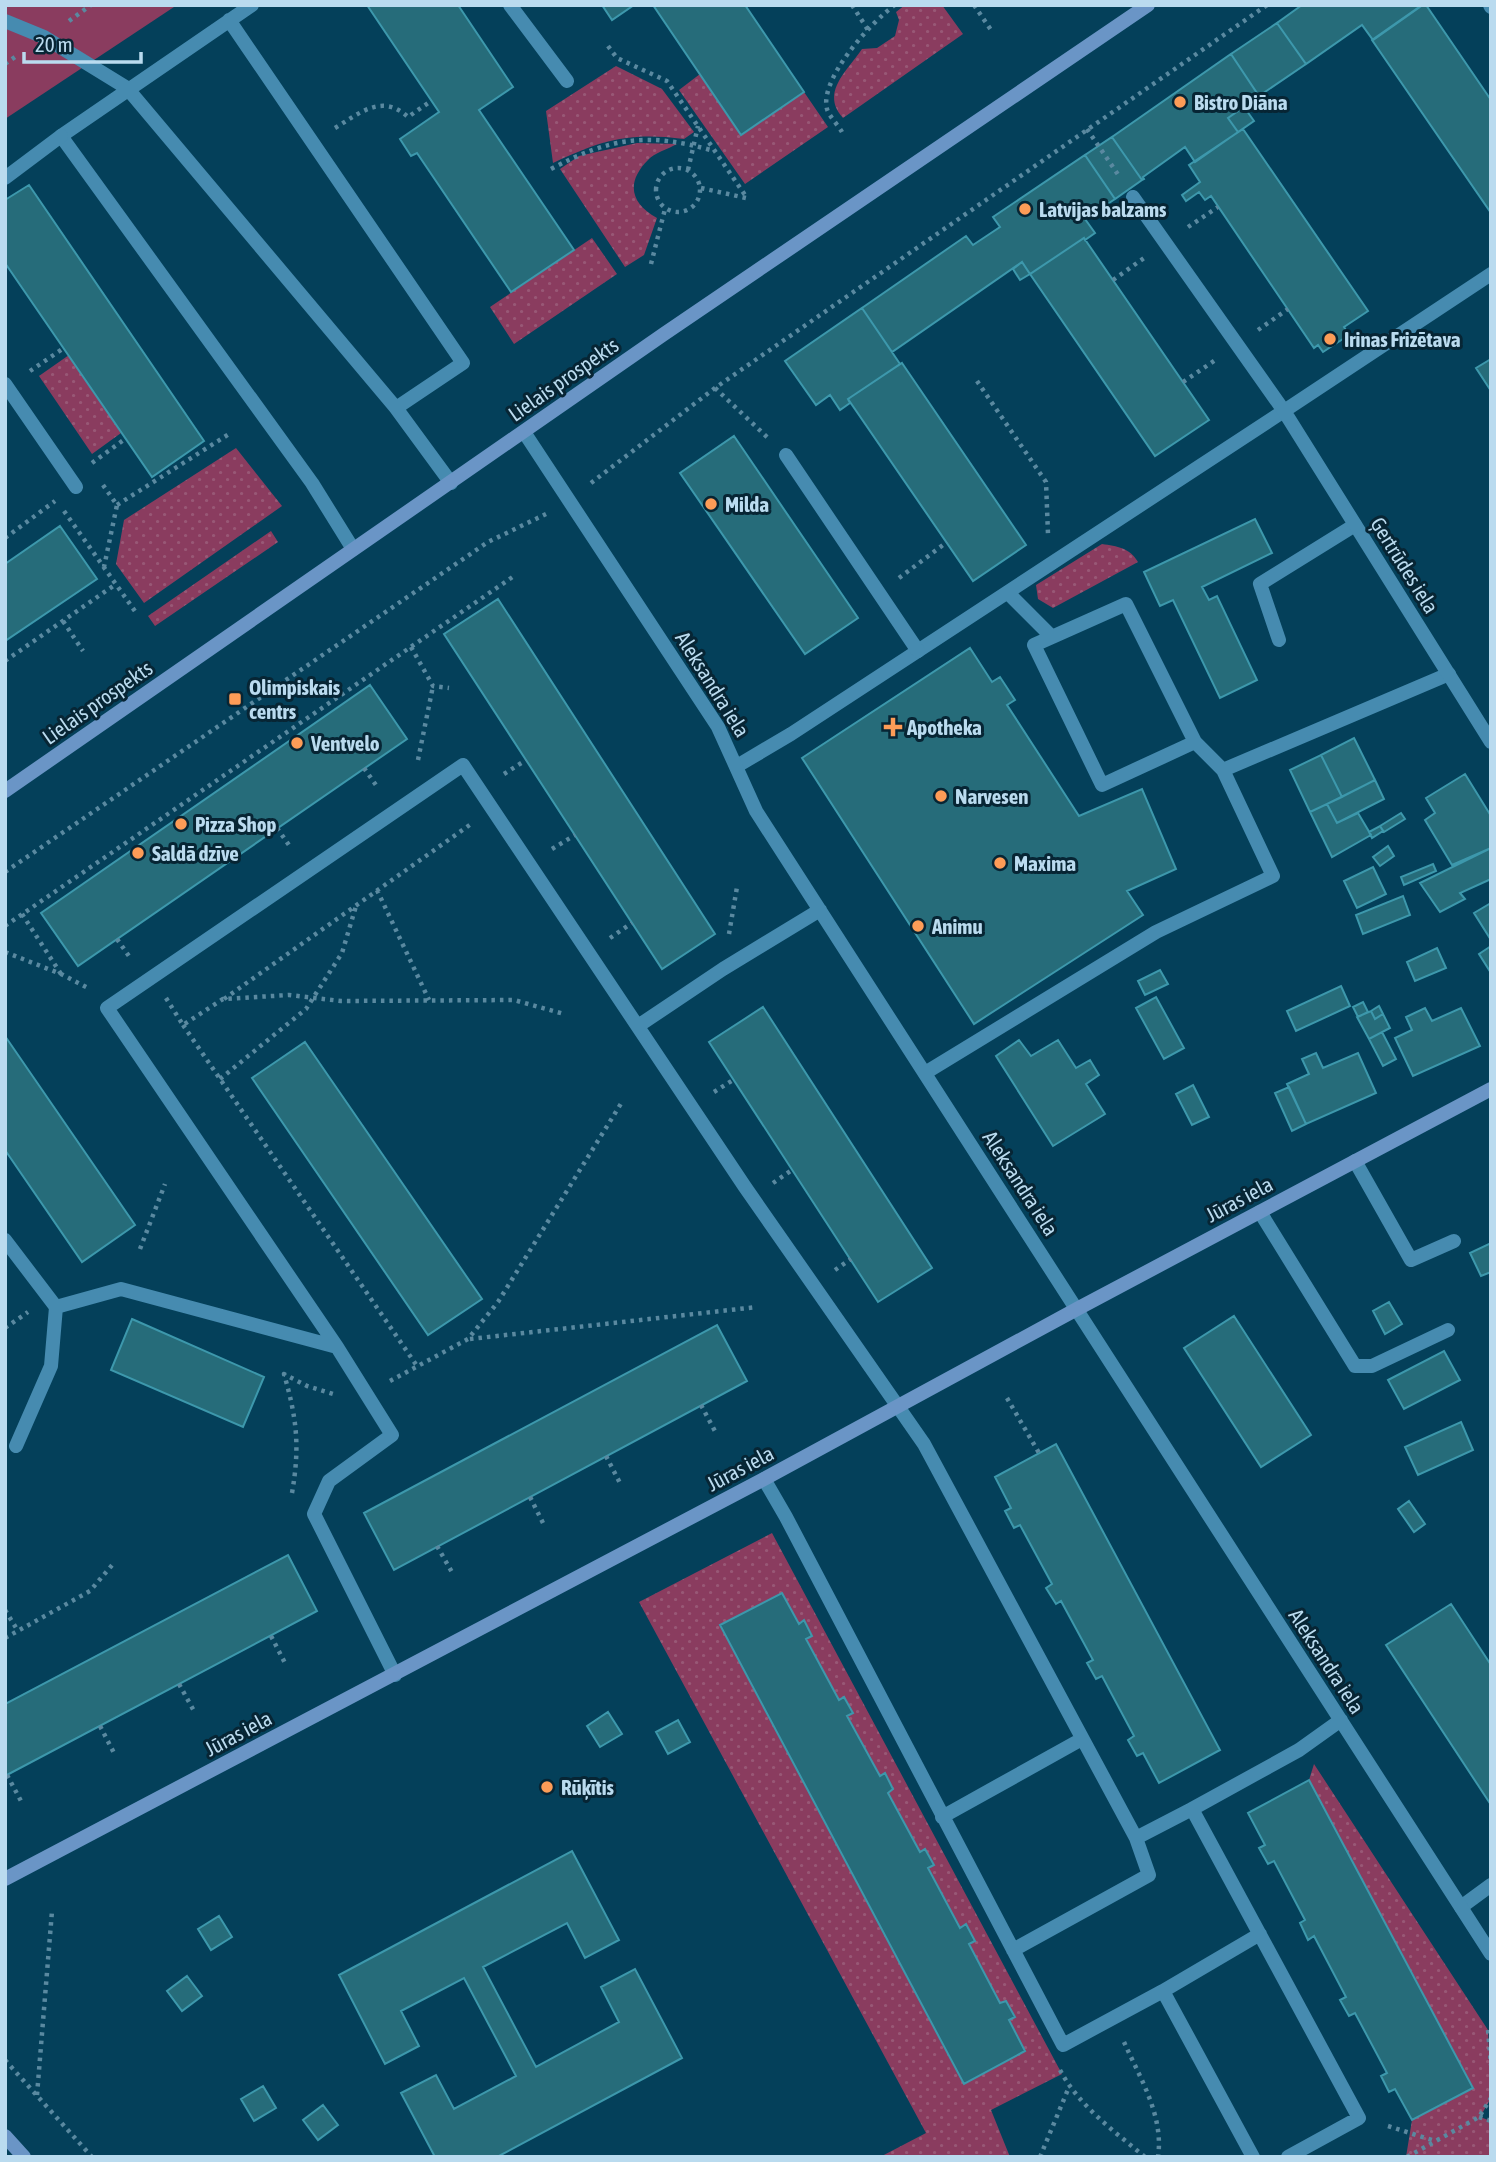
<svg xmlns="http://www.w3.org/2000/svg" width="1496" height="2162" font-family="'Asap Condensed',sans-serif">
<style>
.grass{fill:url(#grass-dots)}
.pitch{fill:#8a3c5f}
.building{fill:#266c7a;stroke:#3d98ac;stroke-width:2}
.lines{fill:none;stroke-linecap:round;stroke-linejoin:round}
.path{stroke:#5a89a0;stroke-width:4.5;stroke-dasharray:3.5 5;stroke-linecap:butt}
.lane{stroke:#468bb0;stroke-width:14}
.street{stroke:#468bb0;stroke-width:14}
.secondary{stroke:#6a95c6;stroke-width:14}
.poi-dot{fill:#fd9c57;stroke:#072534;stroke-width:2.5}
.labels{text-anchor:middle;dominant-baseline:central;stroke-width:6;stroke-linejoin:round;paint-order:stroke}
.poi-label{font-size:21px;font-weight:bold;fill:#badbef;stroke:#072534;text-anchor:start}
.street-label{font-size:21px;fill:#badbef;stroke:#072534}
</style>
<defs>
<pattern id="grass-dots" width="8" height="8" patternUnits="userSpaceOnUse" patternTransform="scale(1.75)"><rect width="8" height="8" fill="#8a3c5f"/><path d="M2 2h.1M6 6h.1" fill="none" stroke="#985876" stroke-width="1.8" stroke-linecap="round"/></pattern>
</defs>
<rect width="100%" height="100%" fill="#04405a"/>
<path class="grass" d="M905 5H942L963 34 843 118C820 93 847 71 862 49L877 48 895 36 899 20 896 12Z
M616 66 662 89 694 132 684 139C629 132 602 140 553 163L546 111Z
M700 74 742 134 804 92 828 127 745 184 679 90Z
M637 143 677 144C668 149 654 153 648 160 626 182 630 203 657 218L644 255 625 267 560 169 579 156Z
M592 238 617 274 514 344 490 307Z
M69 355 121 433 92 454 39 376Z
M236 448 282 506 144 603 116 564 124 520Z
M271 531 278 542 155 626 148 616Z
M1102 544C1117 546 1130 548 1138 562L1053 608 1038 599 1036 585Z
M772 1533 1062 2074 991 2110 1010 2157H880L926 2133 639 1602Z
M1314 1764 1488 2030 1491 2098 1480 2117 1491 2121V2157H1406L1412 2120 1473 2088 1309 1780Z"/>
<path class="pitch" d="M5 5H177L5 119Z"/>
<path class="building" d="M367 5H458L513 87 479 110 574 250 511 292 417 153 411 156 400 139 439 112Z
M602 5H634L612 20Z
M653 5H745L804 92 741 135Z
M1302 5H1419L1420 7 1373 40 1362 25 1306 64 1277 23Z
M1422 5H1426L1491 100V213L1372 40Z
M1277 23 1306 64 1259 96 1231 54Z
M1231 54 1259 96 1228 118 1238 132 1195 162 1185 147 1143 177 1144 179 1142 180 1112 137Z
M1244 107 1254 121 1238 132 1228 118Z
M1243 129 1368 311 1344 327 1349 335 1323 352 1318 345 1314 348 1211 196 1205 200 1199 192 1186 201 1182 195 1200 182 1189 165Z
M1112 137 1142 180 1115 199 1085 155Z
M1085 155 1115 199 1085 219 1095 233 1085 240 1084 238 1030 274 1022 262 892 352 862 308 966 236 973 245 1000 227 993 217Z
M29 185 204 441 152 477 5 263V200Z
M1084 238 1209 420 1155 456 1030 274Z
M1022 262 1030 274 1020 280 1013 269Z
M862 308 900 364 848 399 850 403 840 410 830 395 816 405 785 361Z
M1491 359V391L1476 368Z
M902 363 1026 545 973 581 848 399Z
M734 436 858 618 805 654 680 473Z
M1255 519 1272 553 1202 587 1209 600 1217 596 1257 680 1220 698 1173 600 1160 606 1144 572Z
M60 526 97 579 5 641V564Z
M498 599 715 934 662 969 444 634Z
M970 648 992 682 1000 677 1015 700 1007 705 1079 816 1142 789 1176 869 1127 891 1143 915 974 1024 802 758Z
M370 685 407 739 78 966 41 913Z
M1354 738 1375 780 1342 797 1321 755Z
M1321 755 1342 797 1310 812 1290 770Z
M1465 774 1491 816V848L1452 865 1425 820 1435 813 1426 798Z
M1375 780 1384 799 1337 823 1327 804Z
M1327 804 1337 823 1358 813 1371 835 1332 857 1310 812Z
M1401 813 1405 819 1384 832 1380 826Z
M1380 826 1383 831 1372 838 1369 832Z
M1388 846 1394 856 1380 866 1373 857Z
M1491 848V879L1460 893 1465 899 1440 912 1420 883Z
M1433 864 1436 871 1404 885 1401 877Z
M1373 867 1386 894 1357 908 1344 881Z
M1403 896 1410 915 1363 934 1356 915Z
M1491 903V940L1474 913Z
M1491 946V973L1479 954Z
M1437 948 1446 968 1415 981 1407 962Z
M1160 970 1168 984 1145 995 1138 981Z
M1341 986 1350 1006 1296 1031 1287 1011Z
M1156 997 1184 1048 1164 1059 1136 1008Z
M1363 1002 1368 1012 1358 1017 1353 1007Z
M1379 1006 1383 1014 1375 1019 1371 1011Z
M763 1007 932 1268 878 1302 709 1042Z
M1425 1008 1432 1021 1461 1008 1480 1046 1413 1076 1395 1038 1412 1030 1406 1017Z
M1371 1011 1375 1019 1383 1014 1390 1028 1369 1039 1357 1017Z
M1382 1032 1396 1059 1383 1066 1369 1039Z
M5 1036 135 1225 82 1262 5 1150Z
M1019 1040 1031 1056 1058 1040 1076 1068 1090 1060 1099 1075 1086 1084 1105 1114 1053 1146 996 1056Z
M305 1042 482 1299 428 1335 252 1078Z
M1316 1053 1323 1068 1358 1053 1376 1093 1306 1124 1287 1084 1309 1074 1302 1059Z
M1193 1085 1209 1117 1192 1125 1176 1094Z
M1289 1087 1306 1124 1292 1131 1275 1093Z
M1491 1243V1272L1481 1276 1470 1253Z
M1389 1302 1402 1324 1385 1334 1373 1311Z
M1234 1316 1311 1435 1261 1467 1184 1348Z
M132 1319 264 1377 243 1427 111 1370Z
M717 1325 747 1381 394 1570 364 1513Z
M1444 1351 1460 1380 1404 1409 1388 1380Z
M1461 1422 1473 1450 1418 1475 1405 1447Z
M1056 1444 1220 1750 1159 1783 1143 1753 1137 1756 1128 1740 1134 1736 1102 1676 1096 1679 1087 1663 1093 1660 1061 1601 1056 1604 1046 1588 1052 1584 1020 1525 1014 1528 1005 1511 1011 1508 995 1477Z
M1409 1501 1425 1524 1414 1532 1398 1509Z
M288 1555 317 1611 5 1776V1704Z
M782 1593 799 1624 804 1620 812 1636 806 1639 839 1700 844 1697 853 1713 847 1716 880 1776 885 1773 893 1789 888 1793 920 1852 925 1849 934 1865 928 1868 960 1928 966 1924 975 1941 969 1944 1000 2003 1006 2001 1015 2017 1009 2020 1025 2051 964 2084 720 1625Z
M1451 1604 1491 1665V1805L1386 1645Z
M608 1712 622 1734 600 1747 587 1726Z
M678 1720 690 1742 668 1754 656 1732Z
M1309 1780 1473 2088 1412 2120 1395 2089 1389 2092 1381 2076 1387 2073 1355 2013 1349 2016 1340 2000 1346 1997 1314 1936 1308 1940 1300 1923 1305 1920 1274 1861 1268 1864 1259 1848 1265 1845 1248 1813Z
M572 1851 619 1940 585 1958 567 1923 483 1967 536 2067 619 2022 601 1987 635 1969 682 2058 497 2157H435L401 2093 436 2075 454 2109 516 2076 464 1978 401 2011 419 2046 385 2064 339 1975Z
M219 1916 232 1937 211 1950 198 1929Z
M187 1976 202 1996 182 2011 167 1991Z
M263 2086 276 2108 254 2121 241 2099Z
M323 2105 338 2125 318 2140 303 2120Z"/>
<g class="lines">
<path class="path" d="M852 5 868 30
M974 5 991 30
M1023 5V7
M69 21 91 5
M608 46 617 58 667 81 747 198
M5 64 18 55
M335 128C360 113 382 93 408 117L431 101
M1087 129 1119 176
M842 132C838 125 829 116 827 109 819 79 872 21 895 5
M656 190a22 22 0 1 1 44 0a22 22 0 1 1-44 0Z
M551 169C611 137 649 132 714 151
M688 170 698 126
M701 188 746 198
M1188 227 1218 207
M651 264 665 209
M5 266 6 265
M1113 280 1144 258
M1258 330 1288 309
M30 371 64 348
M977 381 1046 482 1048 534
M1183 382 1217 359
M715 388 768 438
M92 463 125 439
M591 483 715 388 1267 5
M103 485 117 505 104 567
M117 505 229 434
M64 511 137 614
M5 538 55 501
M899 578 947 542
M63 621 83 651
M411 647 433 686 449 688
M5 661 116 584
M418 760 433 686
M364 768 378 788
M504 774 526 760
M277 828 291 848
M552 849 575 835
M5 872 488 542 546 514
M377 890 429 1000
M22 914 61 974
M5 926 514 576
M729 934 737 887
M610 938 632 923
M117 939 131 959
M5 952 61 974 88 988
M166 998 183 1025 223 999 289 995 341 1001 514 1000 564 1014
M224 999 471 824
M183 1025 417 1366
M220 1079 306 1009 342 953 356 906
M714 1092 733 1080
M773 1183 792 1170
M140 1249 165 1184
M835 1270 851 1259
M5 1328 28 1312
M470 1339 757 1307
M390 1381 468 1339 498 1302 622 1102
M1007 1398 1039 1453
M701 1405 716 1433
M606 1456 621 1485
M292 1493C300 1447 297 1419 284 1374L307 1386 333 1394
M530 1497 544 1525
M437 1546 453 1574
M5 1610 18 1631
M271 1636 285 1663
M5 1638 90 1591 113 1564
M179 1684 194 1711
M100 1726 114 1753
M7 1775 21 1801
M1488 2030 1491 2065
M1124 2042C1140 2078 1164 2116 1158 2157
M5 2060 92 2157
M1060 2070C1079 2106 1114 2131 1145 2157
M37 2095 52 1911
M1479 2117 1491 2121
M1388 2126 1435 2141
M1040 2157 1069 2087
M1407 2157 1479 2117 1491 2098"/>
<path class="lane" d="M252 5 61 136 312 483 353 549
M510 5 567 81
M229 20 463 363 396 408
M5 21 44 37 127 88 396 408 451 483
M1008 593 1052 637 1126 604 1195 742 1223 770
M1052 637 1034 645 1102 785 1195 742
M1279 640 1260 584 1355 525
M737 766 791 734 1284 411
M925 1073 1156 932 1273 876 1223 770 1449 674
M1355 1161 1411 1260 1454 1241
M1260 1212 1355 1366H1372L1448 1330
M1461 1907 1491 1885"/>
<path class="street" d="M1490 5 1491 7
M5 178 61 136
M1133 197 1284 411 1491 742
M5 384 76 487
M1284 411 1491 274
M524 432 718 727 756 811 1491 1954
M786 455 918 651
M638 1026 723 969 820 910
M5 1240 56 1307 121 1289 337 1347
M16 1446 51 1366 56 1307
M764 1479 786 1517 1063 2045 1163 1991 1260 1934
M395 1675 314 1514 329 1481 392 1435 337 1347 107 1008 463 765 745 1187 924 1444 1136 1838 1192 1809
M942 1817 1082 1739
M1013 1950 1149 1875 1136 1838
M1163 1991 1253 2157
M1288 2157 1359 2118 1192 1809 1299 1750 1341 1720"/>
<path class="secondary" d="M5 791 664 334 1148 5
M5 1879 764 1479 1077 1309 1491 1089
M5 2136 24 2157"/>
</g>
<g class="poi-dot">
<circle cx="1180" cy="102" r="7"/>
<circle cx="1025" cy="209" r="7"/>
<circle cx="1330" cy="339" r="7"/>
<circle cx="711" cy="504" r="7"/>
<rect x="228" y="692" width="14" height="14" rx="3.5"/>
<path d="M889.5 716.5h7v7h7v7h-7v7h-7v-7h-7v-7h7z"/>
<circle cx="297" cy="743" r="7"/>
<circle cx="941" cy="796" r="7"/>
<circle cx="181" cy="824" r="7"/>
<circle cx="138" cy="853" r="7"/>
<circle cx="1000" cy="863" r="7"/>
<circle cx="918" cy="926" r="7"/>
<circle cx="547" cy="1787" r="7"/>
</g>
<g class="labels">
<g class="poi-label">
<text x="1194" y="102">Bistro Diāna</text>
<text x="1039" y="209">Latvijas balzams</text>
<text x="1344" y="339">Irinas Frizētava</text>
<text x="725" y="504">Milda</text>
<text x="249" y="687">Olimpiskais<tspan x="249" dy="24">centrs</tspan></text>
<text x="907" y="727">Apotheka</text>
<text x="311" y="743">Ventvelo</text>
<text x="955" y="796">Narvesen</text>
<text x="195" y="824">Pizza Shop</text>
<text x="152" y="853">Saldā dzīve</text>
<text x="1014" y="863">Maxima</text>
<text x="932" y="926">Animu</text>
<text x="561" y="1787">Rūķītis</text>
</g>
<g class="street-label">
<text transform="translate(563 379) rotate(-35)">Lielais prospekts</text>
<text transform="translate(1405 565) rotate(58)">Ģertrūdes iela</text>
<text transform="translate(713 684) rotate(58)">Aleksandra iela</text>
<text transform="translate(97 702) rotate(-35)">Lielais prospekts</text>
<text transform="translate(1021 1183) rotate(57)">Aleksandra iela</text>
<text transform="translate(1239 1199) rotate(-28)">Jūras iela</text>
<text transform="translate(740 1468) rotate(-28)">Jūras iela</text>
<text transform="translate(1327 1661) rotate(57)">Aleksandra iela</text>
<text transform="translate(238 1733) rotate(-28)">Jūras iela</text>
</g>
</g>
<rect width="1496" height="2162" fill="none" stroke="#badbef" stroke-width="14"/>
<path d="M24 52v10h117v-10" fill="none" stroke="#badbef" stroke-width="3.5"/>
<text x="35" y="52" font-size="21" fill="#badbef" stroke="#072534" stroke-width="5" paint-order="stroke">20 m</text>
</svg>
